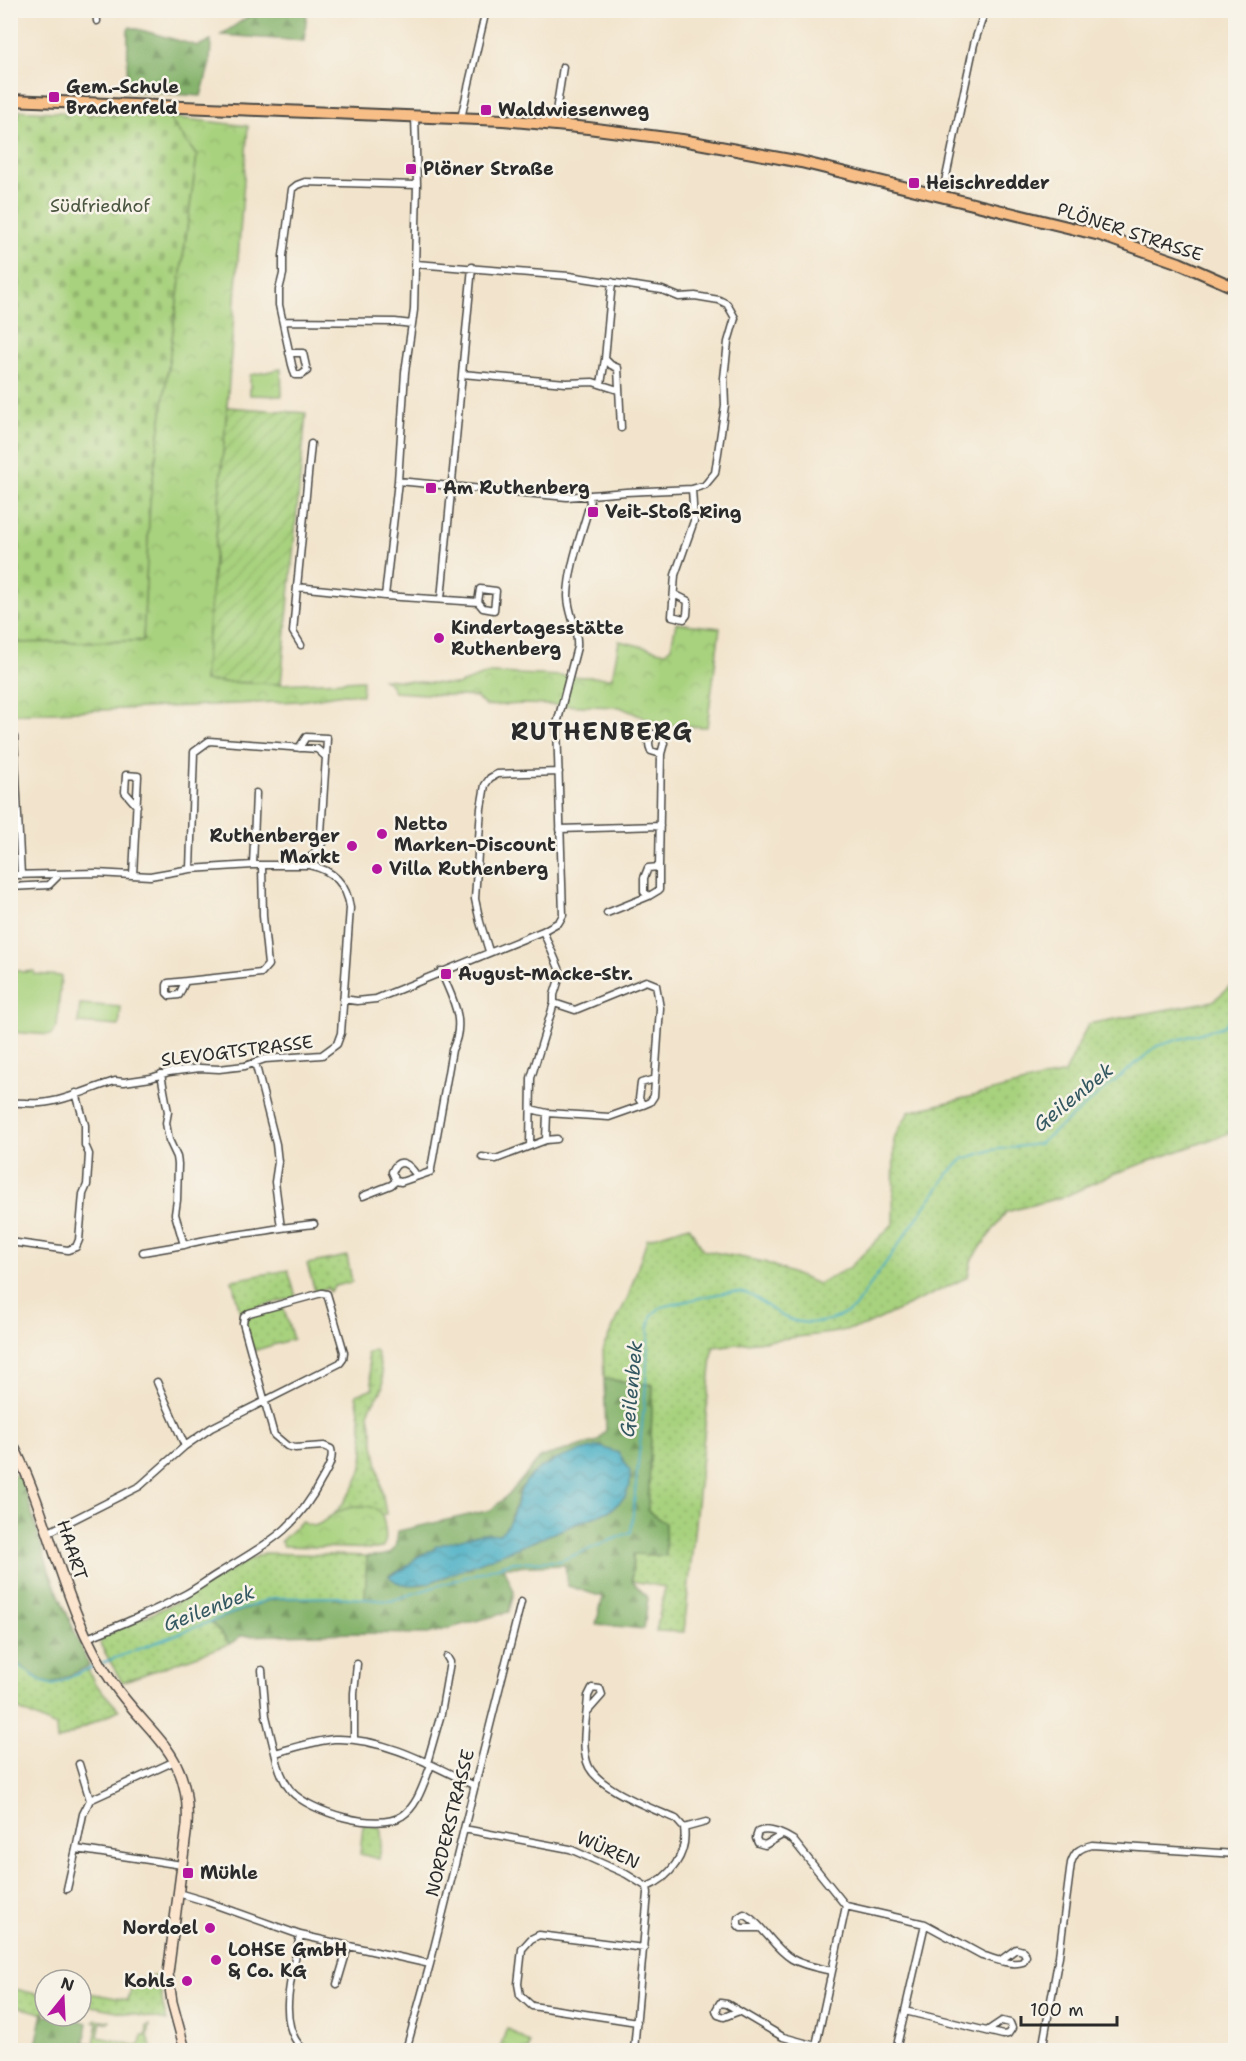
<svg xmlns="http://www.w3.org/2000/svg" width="1246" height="2061" font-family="'Shantell Sans',sans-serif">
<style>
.grass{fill:url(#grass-dots);stroke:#6a7e54;stroke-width:1.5}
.forest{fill:url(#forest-firs);stroke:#58704c;stroke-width:1.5;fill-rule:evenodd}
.cemetery{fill:url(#cemetery-stones);stroke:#6a7e54;stroke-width:1.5}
.park{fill:url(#park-crowns);stroke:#6a7e54;stroke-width:1.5}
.garden{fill:url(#garden-furrows);stroke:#6a7e54;stroke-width:1.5}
.pitch{fill:#a8d27e;stroke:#6a7e54;stroke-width:1.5}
.water{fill:url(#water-waves);stroke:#386c78;stroke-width:1.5}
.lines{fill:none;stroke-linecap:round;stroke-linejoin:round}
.stream{stroke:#45adc4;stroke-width:2}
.minor-casing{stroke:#494743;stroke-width:9}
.secondary-casing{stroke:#494743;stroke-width:12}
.primary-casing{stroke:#494743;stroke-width:14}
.minor{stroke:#fff;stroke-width:6}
.secondary{stroke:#fce5cf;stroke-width:9}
.primary{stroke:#f7be87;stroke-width:10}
.poi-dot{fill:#b5179e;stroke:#f7f3e8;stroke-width:2}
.labels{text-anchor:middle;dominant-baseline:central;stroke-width:5;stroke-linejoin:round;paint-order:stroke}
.poi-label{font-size:18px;font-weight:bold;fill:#2b2b2b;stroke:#f7f3e8;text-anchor:start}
.park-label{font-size:18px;fill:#4a5540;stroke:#f7f3e8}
.street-label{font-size:18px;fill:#2b2b2b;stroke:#f7f3e8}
.water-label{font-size:20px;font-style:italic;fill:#345861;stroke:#f7f3e8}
.district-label{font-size:24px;font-weight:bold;letter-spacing:1.5px;fill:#2b2b2b;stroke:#f7f3e8}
</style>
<defs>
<pattern id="grass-dots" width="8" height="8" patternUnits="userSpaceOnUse" patternTransform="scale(1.5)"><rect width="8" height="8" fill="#a8d27e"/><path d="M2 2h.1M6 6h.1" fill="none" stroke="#91b46d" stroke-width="1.8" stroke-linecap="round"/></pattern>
<pattern id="forest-firs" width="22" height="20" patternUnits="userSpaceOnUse" patternTransform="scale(1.5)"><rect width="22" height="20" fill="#86b46d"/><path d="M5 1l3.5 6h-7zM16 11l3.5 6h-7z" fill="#6e935a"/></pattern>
<pattern id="cemetery-stones" width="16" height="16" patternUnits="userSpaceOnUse" patternTransform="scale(1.5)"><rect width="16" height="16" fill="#a8d27e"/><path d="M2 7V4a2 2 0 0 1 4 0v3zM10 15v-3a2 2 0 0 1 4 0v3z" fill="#91b46d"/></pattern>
<pattern id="park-crowns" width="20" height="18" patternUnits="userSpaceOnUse" patternTransform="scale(1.5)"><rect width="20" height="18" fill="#a8d27e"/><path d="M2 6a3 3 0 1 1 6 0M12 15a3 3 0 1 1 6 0" fill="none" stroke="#91b46d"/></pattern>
<pattern id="garden-furrows" width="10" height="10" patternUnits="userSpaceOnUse" patternTransform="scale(1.5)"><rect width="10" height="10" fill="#a8d27e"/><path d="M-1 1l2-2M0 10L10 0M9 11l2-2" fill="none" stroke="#91b46d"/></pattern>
<pattern id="water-waves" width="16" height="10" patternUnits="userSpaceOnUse" patternTransform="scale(1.5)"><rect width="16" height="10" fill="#45adc4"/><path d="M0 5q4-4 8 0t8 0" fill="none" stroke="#3a8d9f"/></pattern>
</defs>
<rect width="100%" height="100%" fill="#f7f3e8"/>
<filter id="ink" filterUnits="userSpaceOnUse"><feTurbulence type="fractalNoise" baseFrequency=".0167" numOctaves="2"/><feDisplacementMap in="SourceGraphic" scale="12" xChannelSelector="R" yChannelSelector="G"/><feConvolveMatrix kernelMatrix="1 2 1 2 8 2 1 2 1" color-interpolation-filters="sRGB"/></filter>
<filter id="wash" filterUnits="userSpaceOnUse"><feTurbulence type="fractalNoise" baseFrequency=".008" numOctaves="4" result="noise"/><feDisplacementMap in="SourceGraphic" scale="24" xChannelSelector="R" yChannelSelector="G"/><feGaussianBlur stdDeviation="1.35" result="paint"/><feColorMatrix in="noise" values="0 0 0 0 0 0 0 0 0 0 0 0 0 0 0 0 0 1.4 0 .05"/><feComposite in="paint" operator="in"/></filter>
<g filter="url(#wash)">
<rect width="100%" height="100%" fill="#f2e4cc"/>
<path class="grass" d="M1235 980V1131L1113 1174 1066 1196 1006 1212 971 1261 968 1277 865 1326 831 1333 713 1347 684 1632 656 1631 665 1587 632 1581 633 1554 666 1555 648 1511 653 1385 604 1379 603 1348 628 1297 647 1239 689 1226 703 1250 764 1262 818 1284 849 1268 893 1224 894 1138 909 1112 1065 1073 1088 1024 1213 1001 1234 983Z
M347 1256 352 1282 335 1286 329 1292 328 1288 315 1291 307 1264Z
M288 1270 296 1297 240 1312 232 1280Z
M283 1306 293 1339 253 1351 245 1323 247 1318Z
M374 1350 376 1351C379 1362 385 1378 382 1389 379 1400 369 1402 369 1414L386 1514 382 1515C370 1500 350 1508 335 1513 373 1470 366 1448 356 1395L373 1388 367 1353Z
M264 1553 367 1556 365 1599 339 1597 272 1599 211 1622 230 1644 122 1682 100 1644 102 1637 183 1599 245 1562Z
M11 1660 43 1682 53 1685 88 1669 94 1682 119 1710 57 1741 56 1727 19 1710 11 1701Z
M363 1825 380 1827 382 1840 379 1859 360 1854Z
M159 1975 163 2006 167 2021 81 2004 83 1992 128 2000 133 1982Z
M11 1988 45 1996V2014L11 2005Z
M96 2019 110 2021 109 2023 101 2021 98 2037 139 2046 142 2036H146L147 2026 150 2025 148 2036 152 2050 82 2049 84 2042 94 2044 98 2022 94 2021Z"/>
<path class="forest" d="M251 11H307L304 41 221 35 249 16Z
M130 27 198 46 211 40 210 63 201 96 127 91 128 30Z
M604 1379 653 1385 648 1511 665 1523 666 1556 633 1554 632 1581 648 1598 644 1629 596 1624 603 1597 568 1586 565 1565 504 1567 514 1592 509 1612 428 1634 356 1633 241 1636 230 1644 211 1622 272 1599 339 1597 365 1599 367 1556C390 1556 396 1556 398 1531L491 1510 511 1492 541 1457 598 1441 606 1430ZM522 1486 625 1497 611 1510 429 1583C412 1585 403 1587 389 1575L404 1569 417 1557 434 1549 483 1533 499 1534 507 1528Z
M19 1473 23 1482 49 1571 89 1666 51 1684 42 1681 11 1659 10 1477Z
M43 2013 45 2016H55L88 2023 83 2049 88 2050H35Z"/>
<path class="cemetery" d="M11 110 168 117 197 156 150 501 143 641 11 643Z"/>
<path class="park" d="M168 117 248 126 227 407 204 681 281 684 363 680 362 695 344 694 300 701 11 714V643L143 641 150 501 197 156Z
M281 369 282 396 250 395V375Z
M676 623 720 628 707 727 660 725 620 707 522 704 486 706 476 697 394 692 390 684 383 679 457 685 490 673 612 678 619 641 665 652 671 647Z
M359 1506C366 1506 373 1506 379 1511 384 1516 388 1538 384 1545 382 1549 380 1548 376 1549L284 1546 281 1541 302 1521C317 1533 323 1519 336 1513 343 1509 352 1507 359 1506Z
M507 2028 530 2043 529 2050H499Z"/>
<path class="garden" d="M227 407 306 413 281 684 204 681Z"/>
<path class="pitch" d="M10 968 23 972 34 971V974L61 976 57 1027 51 1035 11 1032Z
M80 1004 121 1007 119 1026 78 1023Z"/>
<path class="water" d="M598 1446 619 1453 630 1471V1485L625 1497 611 1510 429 1583C415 1585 399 1588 389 1576L404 1569 417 1557 434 1549 436 1546 483 1533 499 1534C514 1523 514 1504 522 1488 535 1461 572 1455 598 1446Z"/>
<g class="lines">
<path class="stream" d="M10 1660 43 1682 53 1685 97 1665
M102 1663 272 1598 339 1597 390 1601 513 1562 560 1561 631 1532 645 1396 649 1326 652 1315 661 1307C681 1303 716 1292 735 1292 756 1292 766 1308 784 1317 806 1328 836 1322 854 1308L948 1174 963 1159 992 1150 1039 1144 1157 1046 1224 1026 1236 1011"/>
</g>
</g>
<g filter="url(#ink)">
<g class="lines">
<defs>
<path id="minor" d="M96 10 97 21
M461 118 486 10
M554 124 563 67
M942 196 974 44 985 10
M612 282 605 359 611 365 618 368 621 428
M283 321 395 322 412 324
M289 353H303L307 371 301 375H295L292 365 279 305V290L283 274V256L292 189 297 185 305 182 417 185
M462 374 566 383 593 382 618 390
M601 384 605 359
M398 481 567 497 626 492 692 489 705 485 715 473 725 405 724 378 728 342 735 318 727 304 719 300 695 296 679 297 662 290 569 276 416 264
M297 587 311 444
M674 594 688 601 687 615 684 619 672 616 675 575 694 521 692 489
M385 596 398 481 405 372 414 310 417 185 415 116
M441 599 472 267
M301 645 293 632 297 587 385 596 478 602 483 608 494 610 496 591 480 589 478 602
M10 732 14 737 21 875
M299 748 306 737 327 738 326 757
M560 829 660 826
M253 865 256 793
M659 867V890L649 896 644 892V878L648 868 659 867 661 754 664 743 661 735 653 734C648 740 648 744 651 751L661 754
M190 869 194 752 209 741 317 749 326 757 321 833 323 842 310 858 309 865
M10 875 96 873 150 876 190 869 253 865H309C333 870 347 884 350 908L341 1033 337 1044 322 1055 265 1059 245 1066 219 1069 200 1068 169 1072 151 1078 124 1082 115 1081C92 1088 62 1102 40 1103 30 1104 21 1102 10 1103
M133 875 138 776 126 775 125 792 137 806
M10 887 49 885 57 877 58 874
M607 913 649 896
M489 951 480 922 475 899 481 808 485 785 490 778 497 774 559 772
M185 982 179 995 170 996 167 993V985L168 983 261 973 268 965 263 916 262 865
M343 999 357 1001 376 999 543 931 559 922 563 915 557 724 577 647C579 629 568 614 568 596 569 565 582 533 590 503L589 496
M554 1003 575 1010 646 981 656 985 660 1008 654 1096 650 1102 643 1105 639 1099 641 1083 655 1079
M161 1074 168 1112 166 1123 169 1140 177 1157 178 1164 177 1200 175 1214 184 1245C215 1236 248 1234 281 1228L275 1182 278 1162 276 1144 255 1062
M531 1109 547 1113 546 1140 530 1146 531 1078 554 1003V995L561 973 543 931
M547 1113 609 1117 643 1105
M546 1140 557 1139
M482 1157 496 1159 530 1146
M417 1176C410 1165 399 1155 392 1172L396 1181 401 1182 430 1172 431 1169 452 1050C467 1020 452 999 441 971
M363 1196 391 1185 396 1181
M281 1228 314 1224
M10 1242 68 1250 76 1247 79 1240 83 1194 87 1185 89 1154 85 1145V1125L76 1093
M143 1252 184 1245
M157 1382 185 1446
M49 1532 140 1486 185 1446 211 1428 340 1363 343 1359 344 1352 327 1294 322 1293 249 1313 244 1317 243 1323 274 1435 287 1446 295 1448 324 1446 331 1449C334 1460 327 1470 322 1479 295 1532 266 1544 219 1573 207 1580 196 1589 184 1595 153 1612 120 1625 87 1638
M262 1670 266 1716 275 1753C294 1748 314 1741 334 1739 383 1737 432 1765 475 1786
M587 1712 602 1695 600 1689 592 1688 588 1696C587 1716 581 1742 587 1762 594 1788 652 1808 676 1819L684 1828C688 1854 670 1878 647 1887
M354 1740V1693L357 1664
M275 1753C278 1767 282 1780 291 1791 310 1812 377 1832 402 1816 418 1806 424 1782 431 1765
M175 1761 90 1800 83 1814 76 1849 182 1865
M427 1763 441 1714 450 1662 447 1657
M79 1764 90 1800
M684 1828 706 1822
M464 1829 570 1849 626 1874 647 1887 648 1893 634 2050
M782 1835 765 1845 758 1843 756 1838 758 1832C768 1827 783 1834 793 1840L846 1906 925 1924 896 2050
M67 1889 76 1849
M178 1893 205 1901 300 1935 430 1964
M925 1924 982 1955C994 1959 1011 1966 1023 1962L1026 1956 1023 1951 1016 1949 1001 1960
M760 1928H741L738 1925V1918L744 1914C763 1924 773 1948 792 1959 804 1966 819 1968 832 1971
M300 1935C294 1969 274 2024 304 2050
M337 1984 348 1947
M739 2011 724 2017 718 2015 716 2010 720 2003 727 2004 783 2037 816 2046
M905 2011 1003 2035 1008 2034 1012 2028 1010 2023 1002 2021 987 2031
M637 2022 532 2006 520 1995 518 1984 522 1949 531 1939 539 1935 644 1948
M406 2050 430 1964 521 1602
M815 2050 846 1906
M1042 2050 1059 1956 1071 1863C1075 1851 1080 1848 1092 1845L1236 1854"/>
<path id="secondary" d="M10 1439C51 1517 62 1609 112 1682 148 1735 192 1752 187 1826L168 1973 172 2002 185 2050"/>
<path id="primary" d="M10 100 503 120 588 128 682 140 801 162 1100 235 1179 263 1236 288"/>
</defs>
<use href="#minor" class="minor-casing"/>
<use href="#secondary" class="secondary-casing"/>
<use href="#primary" class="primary-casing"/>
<use href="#minor" class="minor"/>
<use href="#secondary" class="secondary"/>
<use href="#primary" class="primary"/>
</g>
</g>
<g class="poi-dot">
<rect x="48" y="91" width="12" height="12" rx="3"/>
<rect x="480" y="104" width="12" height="12" rx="3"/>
<rect x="405" y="163" width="12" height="12" rx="3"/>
<rect x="908" y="177" width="12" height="12" rx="3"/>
<rect x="425" y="482" width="12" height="12" rx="3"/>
<rect x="587" y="506" width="12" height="12" rx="3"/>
<circle cx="439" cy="638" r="6"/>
<circle cx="382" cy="834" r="6"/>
<circle cx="352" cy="846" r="6"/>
<circle cx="377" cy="869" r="6"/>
<rect x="440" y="968" width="12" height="12" rx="3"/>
<rect x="182" y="1867" width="12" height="12" rx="3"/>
<circle cx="210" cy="1928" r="6"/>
<circle cx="216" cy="1960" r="6"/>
<circle cx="187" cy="1981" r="6"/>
</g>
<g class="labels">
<g class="poi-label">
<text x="66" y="87">Gem.-Schule<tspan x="66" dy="21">Brachenfeld</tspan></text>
<text x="498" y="110">Waldwiesenweg</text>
<text x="423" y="169">Plöner Straße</text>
<text x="926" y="183">Heischredder</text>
<text x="443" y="488">Am Ruthenberg</text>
<text x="605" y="512">Veit-Stoß-Ring</text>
<text x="451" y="628">Kindertagesstätte<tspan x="451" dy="21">Ruthenberg</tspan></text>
<text x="394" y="824">Netto<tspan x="394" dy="21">Marken-Discount</tspan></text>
<text x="340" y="836" text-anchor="end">Ruthenberger<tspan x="340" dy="21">Markt</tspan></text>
<text x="389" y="869">Villa Ruthenberg</text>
<text x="458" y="974">August-Macke-Str.</text>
<text x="200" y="1873">Mühle</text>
<text x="198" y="1928" text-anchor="end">Nordoel</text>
<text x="228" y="1950">LOHSE GmbH<tspan x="228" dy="21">&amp; Co. KG</tspan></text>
<text x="175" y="1981" text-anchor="end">Kohls</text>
</g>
<g class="park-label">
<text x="100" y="206">Südfriedhof</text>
</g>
<g class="street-label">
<text transform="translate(1130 232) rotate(18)">PLÖNER STRASSE</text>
<text transform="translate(237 1051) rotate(-7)">SLEVOGTSTRASSE</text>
<text transform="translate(72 1550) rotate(72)">HAART</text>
<text transform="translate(450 1823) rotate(-76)">NORDERSTRASSE</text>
<text transform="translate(608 1850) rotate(24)">WÜREN</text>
</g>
<g class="water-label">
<text transform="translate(1073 1097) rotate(-39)">Geilenbek</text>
<text transform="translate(631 1389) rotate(-85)">Geilenbek</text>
<text transform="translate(209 1608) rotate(-21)">Geilenbek</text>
</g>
<g class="district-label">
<text x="602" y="732">RUTHENBERG</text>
</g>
</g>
<rect width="1246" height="2061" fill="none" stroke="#f7f3e8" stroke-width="36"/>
<g transform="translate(63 1998) rotate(18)"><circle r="28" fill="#f7f3e8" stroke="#a5a39c" stroke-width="1.5"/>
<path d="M0-4.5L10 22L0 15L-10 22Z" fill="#b5179e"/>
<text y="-9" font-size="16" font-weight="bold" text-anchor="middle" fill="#2b2b2b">N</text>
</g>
<path d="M1021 2016v9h96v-9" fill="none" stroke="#2b2b2b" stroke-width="3"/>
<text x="1030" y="2016" font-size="18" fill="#2b2b2b" stroke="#f7f3e8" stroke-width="4.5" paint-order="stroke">100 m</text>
</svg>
